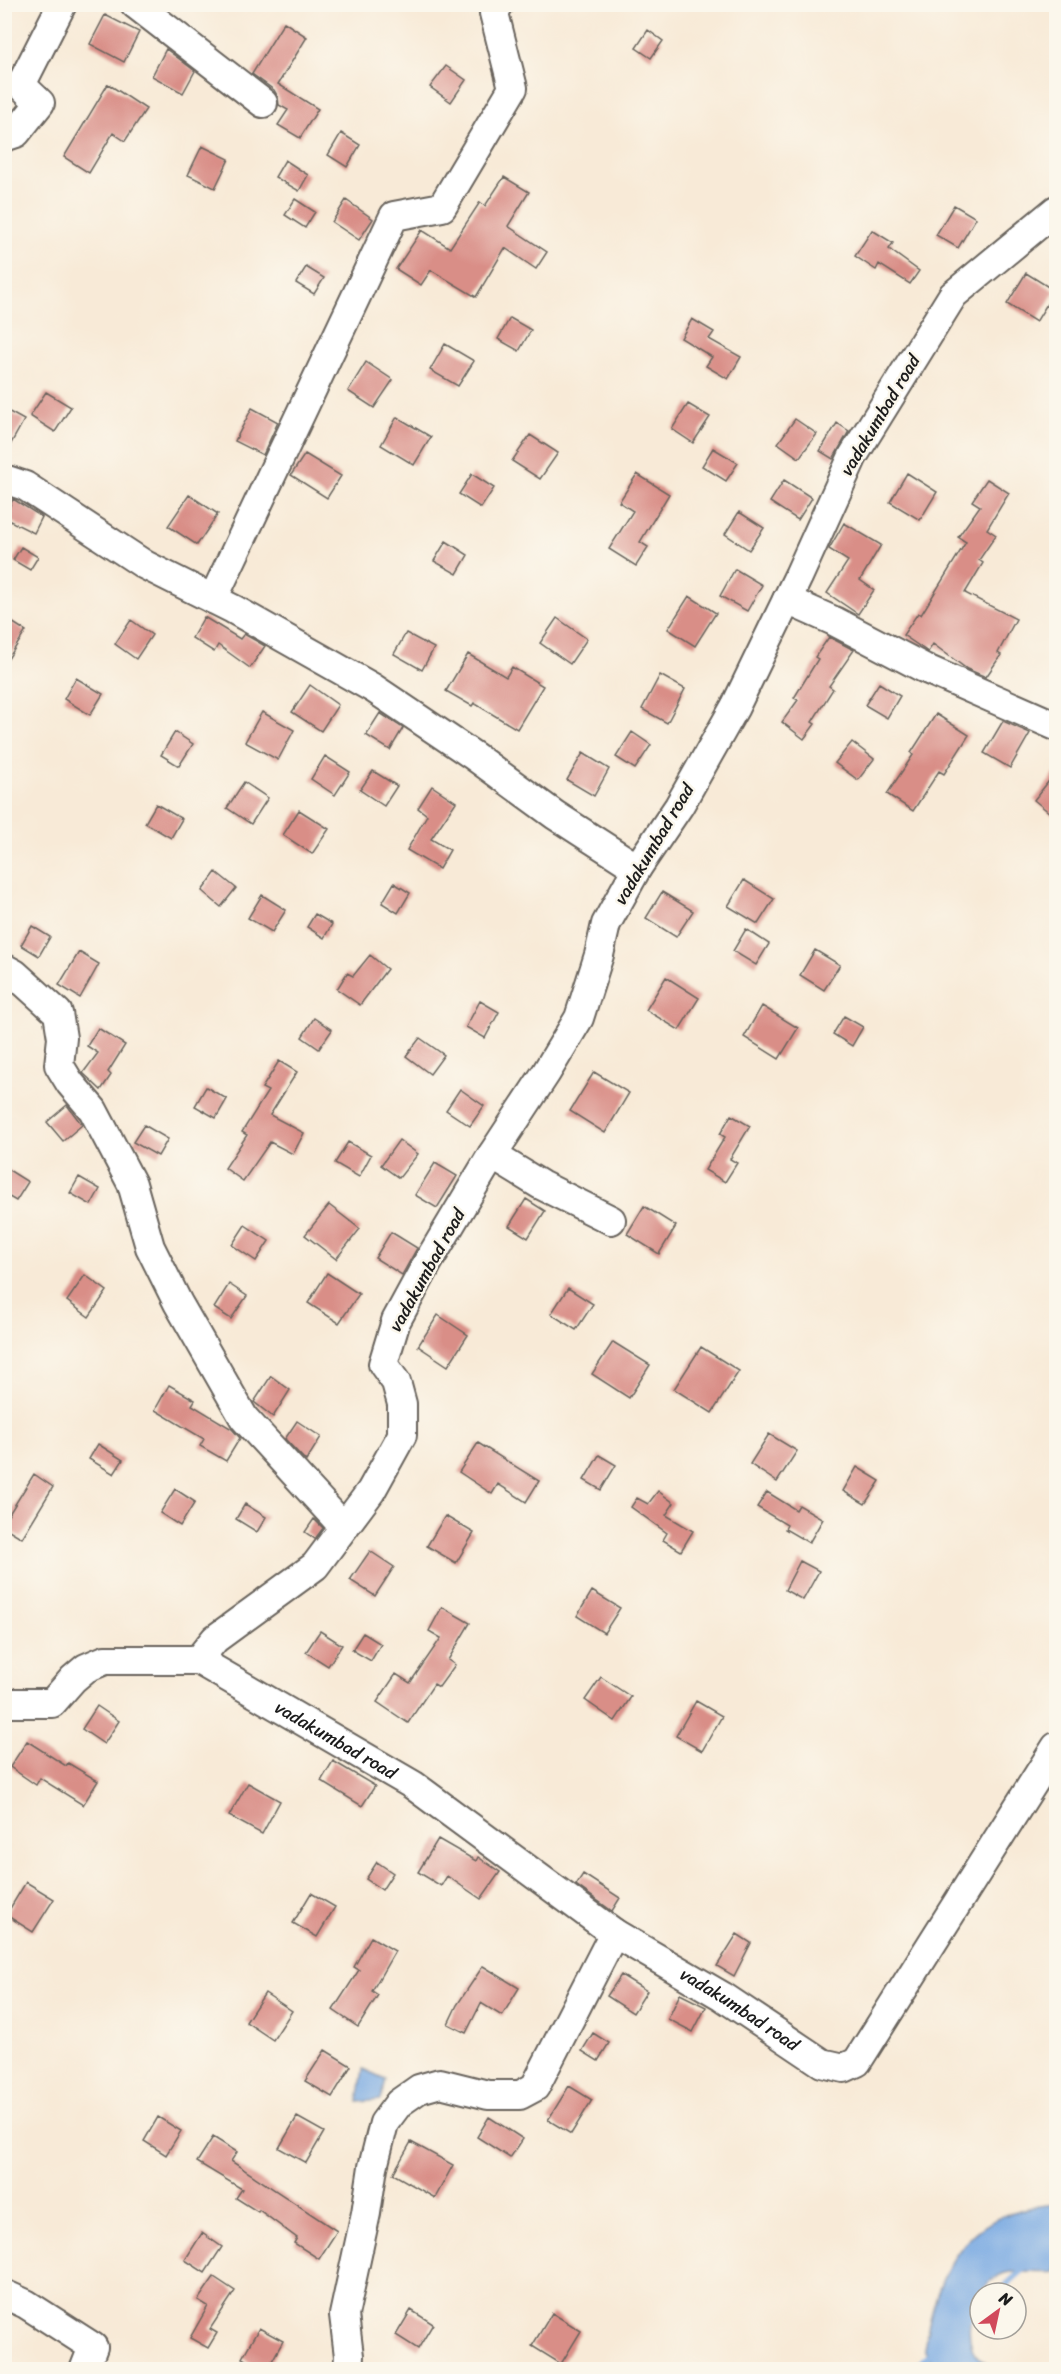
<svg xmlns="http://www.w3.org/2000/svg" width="1061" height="2374" font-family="Sriracha,sans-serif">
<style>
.water{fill:#77a8e2;stroke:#4a627f;stroke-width:1.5}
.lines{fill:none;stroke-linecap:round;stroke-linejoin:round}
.stream{stroke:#77a8e2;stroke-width:6}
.building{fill:#d98e87}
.minor-casing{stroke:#69645d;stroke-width:32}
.minor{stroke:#fff;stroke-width:28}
.labels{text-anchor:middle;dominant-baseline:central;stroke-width:5;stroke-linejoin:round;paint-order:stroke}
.street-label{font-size:18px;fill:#1c1c1c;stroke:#fbf7ec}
</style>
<rect width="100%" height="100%" fill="#fbf7ec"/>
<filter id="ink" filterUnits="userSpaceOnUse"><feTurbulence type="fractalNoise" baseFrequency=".0167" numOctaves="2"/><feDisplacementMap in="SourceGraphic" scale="12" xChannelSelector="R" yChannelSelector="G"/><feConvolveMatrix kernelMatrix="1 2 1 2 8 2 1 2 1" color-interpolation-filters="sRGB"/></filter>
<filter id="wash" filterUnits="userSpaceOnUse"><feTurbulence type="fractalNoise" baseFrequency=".008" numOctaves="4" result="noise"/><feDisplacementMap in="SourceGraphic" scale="24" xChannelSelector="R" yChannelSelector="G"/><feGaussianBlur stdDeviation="1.35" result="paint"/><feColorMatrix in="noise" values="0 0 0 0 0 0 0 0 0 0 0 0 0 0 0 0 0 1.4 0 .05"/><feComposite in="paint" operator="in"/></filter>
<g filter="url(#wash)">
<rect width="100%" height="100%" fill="#f8ead7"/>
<path class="water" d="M363 2069 385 2079 381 2100 358 2102Z
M1056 2204V2272C1043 2274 1016 2270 1005 2273 977 2282 962 2324 973 2350 976 2358 987 2364 993 2369H936L924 2349C938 2267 965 2210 1056 2204Z"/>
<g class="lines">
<path class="stream" d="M997 2293 1023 2270
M967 2320 980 2309
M913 2370 933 2351"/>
</g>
<g id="blocks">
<path class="building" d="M105 15 139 32 124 62 90 44Z
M284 22 307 37 278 84 318 109 300 138 278 125 288 110 279 105 278 97 274 90 252 74Z
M648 30 663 41 651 58 636 48Z
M166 49 195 71 183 93 152 76Z
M446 66 466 80 451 102 430 87Z
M108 84 146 109 125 141 113 133 89 173 64 157Z
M341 133 360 145 347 167 328 155Z
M202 146 229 159 215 188 188 175Z
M285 160 308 175 299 191 275 177Z
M504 177 529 192 508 226 547 252 536 269 505 248 476 297 431 270 421 285 396 269 422 230 450 248 480 202 485 206Z
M295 199 315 212 305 228 285 215Z
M346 200 373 219 359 240 332 222Z
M954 205 976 218 958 248 936 235Z
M872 230 893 243 889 249 919 271 910 284 879 264 876 270 855 256Z
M306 267 324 278 314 294 296 283Z
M1026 273 1055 291 1036 322 1007 304Z
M510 318 531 330 519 351 498 339Z
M692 319 714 332 709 339 741 357 728 379 706 366 712 357 681 338Z
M445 344 474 361 458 386 430 370Z
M366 362 393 380 374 408 348 391Z
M46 392 71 407 55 432 30 416Z
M688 404 710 417 693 443 672 429Z
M252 408 278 422 263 455 235 441Z
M4 409 24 420 4 456Z
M397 417 431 437 414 465 381 445Z
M795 419 817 434 799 458 778 443Z
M837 423 849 431 833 459 820 451Z
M530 435 558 453 540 479 512 461Z
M713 448 738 463 726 481 702 466Z
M305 454 341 476 327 498 291 475Z
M907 473 937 492 920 520 890 502Z
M472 474 494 488 481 508 459 494Z
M637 474 669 494 640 542 648 547 636 566 609 549 633 511 619 502Z
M987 479 1009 493 987 529 996 535 979 560 983 563 965 593 1016 619 998 653 1001 655 986 677 967 669 933 644 928 652 903 635 918 613 921 615 966 542 958 537 980 506 972 501Z
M784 480 812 498 798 520 770 502Z
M189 495 218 514 197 545 168 526Z
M13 499 42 517 34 533 4 518Z
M739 512 764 528 749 550 725 534Z
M844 523 881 545 860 580 874 590 858 614 827 593 848 561 829 549Z
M446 541 468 555 457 574 434 561Z
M21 547 38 557 30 570 13 560Z
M735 569 762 585 747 611 720 596Z
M689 596 716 613 695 646 668 629Z
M4 617 26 631 4 665Z
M204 617 240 639 244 634 265 646 250 668 218 645 214 652 192 638Z
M557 618 587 639 570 664 540 643Z
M131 620 152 635 136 659 115 644Z
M406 633 434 648 422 670 394 654Z
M829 637 854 650 829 686 833 689 812 722 815 724 804 739 782 722 798 700 794 698 818 659 815 657Z
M468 654 506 677 512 667 543 686 517 729 474 703 472 706 446 691Z
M660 675 685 689 667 723 642 709Z
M76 678 103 694 90 715 64 699Z
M879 683 900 696 887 718 865 705Z
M310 685 338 705 321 731 292 712Z
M262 712 294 730 278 760 245 742Z
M380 713 403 728 390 750 366 735Z
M936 714 969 735 944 774 939 771 913 811 887 794 913 755 911 753Z
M1003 721 1030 733 1010 768 984 753Z
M175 732 193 744 179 766 161 755Z
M632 732 651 745 635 769 616 757Z
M852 742 874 759 858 780 835 763Z
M583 753 609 769 594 796 567 780Z
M325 756 350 772 335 795 311 779Z
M373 771 397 786 384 806 360 790Z
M1056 772V818L1034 800Z
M244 782 268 798 251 824 227 808Z
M432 786 456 802 431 839 450 850 439 869 407 850 427 815 418 808Z
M156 804 182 819 171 838 145 823Z
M299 810 329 829 312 854 283 835Z
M216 872 236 888 221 907 202 891Z
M744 880 774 899 758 924 728 906Z
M394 883 410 893 398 913 382 903Z
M662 892 693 911 676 937 646 918Z
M262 895 286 910 272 932 248 918Z
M315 914 332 924 324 938 307 927Z
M32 926 50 937 39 956 21 945Z
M746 929 769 944 756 965 733 951Z
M815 950 840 965 824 990 800 975Z
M79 952 99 964 80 998 59 985Z
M370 955 387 969 360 1005 337 989 347 973 353 976Z
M666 977 699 998 679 1030 646 1010Z
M480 1001 499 1012 485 1038 466 1027Z
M762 1006 798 1028 779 1059 744 1037Z
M844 1016 863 1027 852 1046 833 1034Z
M314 1018 332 1030 319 1049 302 1037Z
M98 1028 125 1045 108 1072 111 1075 101 1090 83 1073 98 1053 87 1046Z
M420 1038 444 1055 430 1074 406 1056Z
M279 1061 297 1072 270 1115 304 1133 293 1154 270 1142 243 1181 225 1168 247 1135 242 1132 268 1091 262 1088Z
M594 1072 629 1093 605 1133 570 1111Z
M206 1087 227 1099 216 1118 195 1106Z
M460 1089 484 1106 470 1126 446 1110Z
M67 1105 82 1125 63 1141 47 1122Z
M731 1115 750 1126 730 1159 737 1163 725 1182 705 1170 725 1137 720 1134Z
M144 1125 168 1139 158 1156 133 1142Z
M399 1140 418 1154 399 1178 381 1165Z
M348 1142 371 1155 359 1177 335 1163Z
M435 1163 457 1176 437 1208 415 1195Z
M4 1167 28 1182 16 1201 4 1194Z
M79 1177 100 1189 91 1205 70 1193Z
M526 1199 545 1211 528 1238 509 1226Z
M329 1205 360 1229 336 1259 305 1235Z
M644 1206 676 1226 659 1254 627 1234Z
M245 1225 269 1241 256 1261 232 1245Z
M391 1232 417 1248 402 1275 375 1258Z
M327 1273 359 1294 339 1323 308 1303Z
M85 1275 107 1291 89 1317 67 1301Z
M229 1284 247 1296 231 1319 214 1308Z
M568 1288 593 1304 576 1330 551 1314Z
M438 1315 468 1335 448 1366 418 1346Z
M613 1342 650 1365 629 1398 592 1374Z
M701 1347 739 1371 712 1413 674 1389Z
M271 1376 290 1390 273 1417 254 1402Z
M169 1385 195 1400 192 1405 232 1429 240 1438 226 1461 200 1446 204 1439 155 1410Z
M297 1421 321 1437 306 1461 285 1439Z
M769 1434 797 1451 777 1482 750 1464Z
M478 1443 539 1481 526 1502 498 1484 492 1494 459 1472Z
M98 1444 123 1460 114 1474 89 1459Z
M599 1455 616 1465 601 1490 584 1480Z
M857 1467 880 1481 865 1504 843 1491Z
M34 1474 53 1487 22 1538 4 1527V1522Z
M175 1489 195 1502 180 1526 160 1513Z
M658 1491 674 1503 666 1515 693 1531 681 1551 663 1540 667 1533 631 1507 637 1498 648 1504Z
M767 1492 796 1510 799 1505 823 1519 809 1543 785 1529 787 1525 757 1507Z
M245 1504 266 1517 257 1532 236 1519Z
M445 1516 474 1533 456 1563 427 1546Z
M314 1519 323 1528 315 1539 305 1532Z
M370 1551 394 1567 375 1596 350 1580Z
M800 1561 819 1571 803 1600 785 1590Z
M592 1591 620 1608 604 1633 577 1616Z
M442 1607 470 1623 448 1660 455 1665 439 1687 434 1684 408 1723 377 1702 396 1674 410 1683 441 1638 429 1631Z
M320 1631 342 1645 328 1666 306 1652Z
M363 1633 381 1644 371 1661 352 1650Z
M601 1677 631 1697 615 1721 585 1700Z
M696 1701 722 1716 702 1751 676 1736Z
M97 1706 119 1721 104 1744 82 1729Z
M27 1741 66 1766 68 1763 98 1781 83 1805 40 1778 36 1785 10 1767Z
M333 1761 375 1786 362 1806 321 1781Z
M248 1783 280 1801 262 1834 229 1816Z
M438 1839 476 1861 478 1857 500 1872 481 1899 447 1876 441 1886 418 1872Z
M377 1862 393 1873 382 1890 366 1879Z
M583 1874 620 1898 612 1911 576 1885Z
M26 1882 54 1899 33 1932 6 1915Z
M311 1893 335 1907 317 1937 293 1923Z
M737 1934 751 1943 734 1976 717 1966Z
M371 1937 395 1951 372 1991 378 1995 358 2027 333 2010 359 1970 354 1967Z
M483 1966 519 1988 502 2016 481 2003 466 2033 448 2024 457 2005Z
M621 1975 647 1991 633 2013 607 1996Z
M265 1993 292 2011 273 2040 246 2022Z
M680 1994 706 2007 693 2032 668 2019Z
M593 2033 609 2043 598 2061 582 2051Z
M325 2050 351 2066 332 2097 305 2081Z
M569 2086 592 2100 571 2134 548 2120Z
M158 2117 181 2131 166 2155 144 2141Z
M297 2117 324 2132 306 2163 279 2148Z
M489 2117 523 2139 510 2158 477 2137Z
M213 2137 237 2152 231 2161 337 2231 319 2259 294 2243 297 2238 259 2210 258 2212 236 2198 242 2189 197 2162Z
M411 2142 453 2165 435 2198 393 2174Z
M202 2233 222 2247 205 2273 185 2260Z
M214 2277 235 2291 210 2329 217 2333 208 2348 190 2338 208 2306 198 2300Z
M411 2310 433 2324 418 2349 396 2335Z
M552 2313 581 2331 561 2364 532 2346Z
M259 2328 283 2341 267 2370H263L242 2358Z"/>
</g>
</g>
<g filter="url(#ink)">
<use href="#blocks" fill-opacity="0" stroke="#69645d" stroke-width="1.5"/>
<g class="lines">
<defs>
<g id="minor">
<path d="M135 4 263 103"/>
<path d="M4 137 16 133 40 103 21 85 62 4"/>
<path id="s1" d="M1056 210 953 295 853 456 799 575 735 707 679 806 637 868 606 924 599 955 579 1018 546 1073 492 1155 428 1262 396 1321 383 1364 396 1382 402 1404V1435L371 1491 315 1566 215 1639 198 1660 413 1785 614 1933 722 1996 822 2063 844 2068 857 2062 1056 1747"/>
<path d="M4 479 25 486 145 565 233 609 373 688 474 756 555 815 637 868"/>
<path d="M213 599 394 216 442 207 513 88 494 13 499 4"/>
<path d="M787 600 834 621 924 668 1056 726"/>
<path d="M4 968 15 974 58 1013 62 1038 59 1065 70 1083 93 1110 132 1184 150 1247 178 1303 244 1418 343 1526"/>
<path d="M492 1155 541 1185 611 1220"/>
<path d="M4 1703H52L73 1679 86 1668 105 1660H198"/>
<path d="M4 2294 26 2304 93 2347 84 2370"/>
<path d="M348 2370 349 2356 344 2315 366 2213 373 2167 384 2123 399 2103 419 2089 440 2083 488 2095H520L535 2087 614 1933"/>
</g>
</defs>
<use href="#minor" class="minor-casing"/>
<use href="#minor" class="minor"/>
</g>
</g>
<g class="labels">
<g class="street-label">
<text transform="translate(880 415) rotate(-59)">vadakumbad road</text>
<text transform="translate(654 844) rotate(-59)">vadakumbad road</text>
<text transform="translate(427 1270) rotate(-61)">vadakumbad road</text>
<text stroke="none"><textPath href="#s1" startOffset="1894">vadakumbad road</textPath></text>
<text stroke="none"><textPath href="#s1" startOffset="2380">vadakumbad road</textPath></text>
</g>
</g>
<rect width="1061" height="2374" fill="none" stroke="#fbf7ec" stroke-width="24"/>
<g transform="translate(998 2311) rotate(33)"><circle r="28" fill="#fbf7ec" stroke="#a29f99" stroke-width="1.5"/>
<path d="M0-4.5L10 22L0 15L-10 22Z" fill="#d1495b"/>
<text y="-9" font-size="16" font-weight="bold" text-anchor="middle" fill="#1c1c1c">N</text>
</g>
</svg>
